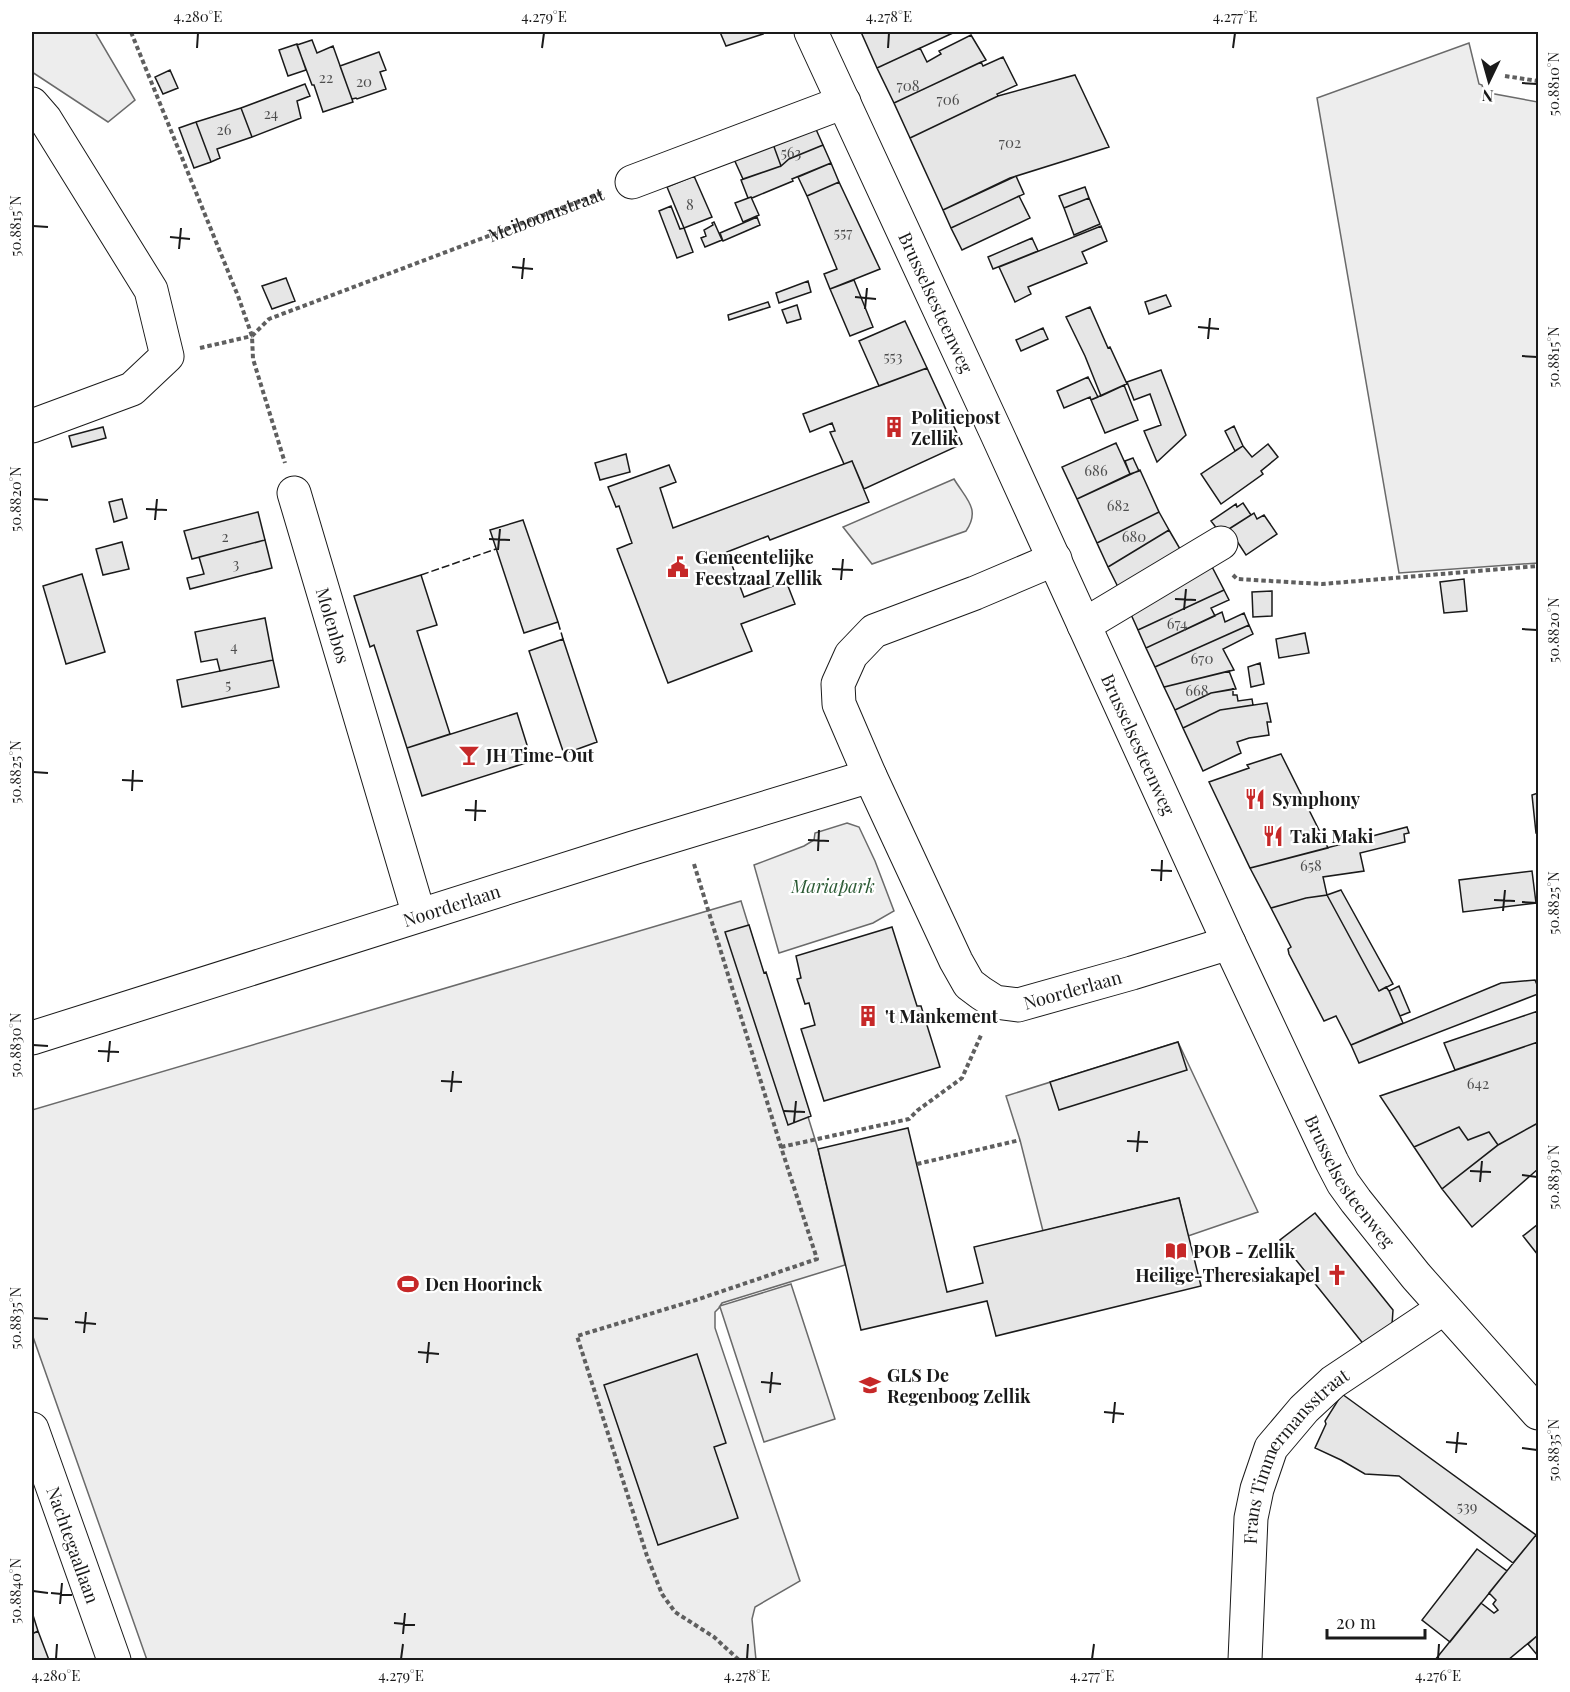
<svg xmlns="http://www.w3.org/2000/svg" width="1570" height="1692" font-family="'Playfair Display',serif">
<style>
.green{fill:#ededed;stroke:#6a6a6a;stroke-width:1.5}
.building{fill:#e6e6e6;stroke:#1a1a1a;stroke-width:1.5}
.lines{fill:none;stroke-linecap:round;stroke-linejoin:round}
.minor-casing{stroke:#1a1a1a;stroke-width:35}
.path{stroke:#5f5f5f;stroke-width:4;stroke-dasharray:4.5 3;stroke-linecap:butt}
.minor{stroke:#fff;stroke-width:33}
.fence{stroke:#1a1a1a;stroke-width:1.5;stroke-dasharray:8 3;stroke-linecap:butt}
.ticks{fill:none;stroke:#1a1a1a;stroke-width:2}
.labels{text-anchor:middle;dominant-baseline:central;stroke-width:4.5;stroke-linejoin:round;paint-order:stroke}
.number-label{font-size:15px;fill:#4d4d4d}
.street-label{font-size:18px;fill:#1a1a1a;stroke:#fff}
.poi-label{font-size:18px;font-weight:bold;fill:#1a1a1a;stroke:#fff;text-anchor:start}
.park-label{font-size:18px;font-style:italic;fill:#2b5a34;stroke:#fff}
.neatline{fill:none;stroke:#1a1a1a;stroke-width:2}
.ticks-label{font-size:15px;text-anchor:middle;fill:#1a1a1a}
</style>
<rect width="100%" height="100%" fill="#fff"/>
<path class="green" d="M32 32H95L135 100 108 122 32 72Z
M1469 43 1479 84 1482 85 1484 92 1538 102V563L1399 573 1317 98Z
M954 479C966 499 981 509 966 531L872 564 843 527Z
M847 823 859 827 875 861 894 911 873 923 779 953 754 865 804 846 814 840 815 833Z
M741 901 818 1149 845 1265 722 1303 720 1306 791 1284 835 1419 764 1442 720 1307 715 1312V1328L800 1581 755 1607 752 1619 756 1660H147L32 1334V1110Z
M1178 1042 1258 1212 1188 1236 1179 1198 1043 1231 1020 1140 1006 1096Z"/>
<path class="building" d="M720 32H762L763 34 726 46Z
M861 32H955L877 68Z
M971 35 986 60 894 103 877 68 920 48 927 62 941 54 939 51Z
M312 40 317 53 333 46 353 102 323 112 314 85H312L297 45Z
M297 44 306 70 288 76 279 50Z
M379 52 386 70 380 72 386 89 357 99 356 98 352 99 340 66Z
M1003 57 1017 85 997 94 998 96 910 138 894 103 981 62 983 66Z
M170 70 178 88 163 94 155 77Z
M1075 75 1109 147 1010 178 943 210 910 138 998 96Z
M305 84 310 96 297 101 301 118 252 137 241 108Z
M241 108 252 137 217 149 220 158 211 162 196 122Z
M196 122 211 162 194 168 179 128Z
M815 127 823 145 789 159 781 166 773 144Z
M773 144 781 166 743 179 733 157Z
M823 145 831 163 792 179 793 181 752 198 751 197 748 198 741 180 781 166 789 159Z
M831 163 839 182 807 196 798 177Z
M694 176 712 217 684 228 667 187Z
M1016 176 1024 194 951 228 943 210Z
M839 182 880 269 830 289 824 274 837 269 807 196Z
M1085 187 1089 198 1064 208 1059 196Z
M1019 196 1030 218 962 250 951 228Z
M751 197 759 215 743 222 735 203Z
M1089 198 1100 224 1074 235 1064 208Z
M671 206 680 229 684 228 693 252 677 258 659 211Z
M757 217 760 225 723 241 720 233Z
M714 222 722 240 705 247 701 238 706 236 704 230 713 225 712 223Z
M1101 226 1107 241 1082 252 1087 263 1028 287 1031 294 1015 302 999 267Z
M1032 238 1038 251 993 269 988 257Z
M286 278 295 301 272 309 262 286Z
M854 280 873 327 850 336 830 289Z
M808 281 811 292 779 303 776 293Z
M1166 295 1171 306 1149 314 1145 302Z
M768 302 770 307 729 320 728 315Z
M797 305 801 319 787 323 782 310Z
M1090 307 1108 348 1110 347 1127 384 1101 396 1085 356 1066 317Z
M905 321 927 368 879 386 859 341Z
M1043 328 1048 339 1021 351 1016 340Z
M927 368 962 444 864 489 852 461 844 464 830 432 835 431 832 423 810 432 803 414Z
M1161 370 1186 435 1157 462 1144 431 1161 425 1150 394 1134 400 1127 382Z
M1088 377 1098 397 1091 400 1090 397 1064 408 1057 391Z
M1124 385 1138 420 1105 433 1091 400Z
M1234 426 1243 446 1235 451 1225 431Z
M103 427 106 438 72 447 69 436Z
M1116 443 1130 474 1077 499 1062 467Z
M1268 444 1278 457 1261 471 1263 474 1221 504 1201 474 1243 446 1252 457Z
M626 454 630 472 600 480 595 463Z
M1133 458 1139 471 1130 474 1125 461Z
M852 461 869 502 770 540 768 536 727 552 744 597 786 581 795 604 741 624 752 651 668 683 617 549 632 543 619 506 616 507 608 487 669 465 676 482 660 488 673 528Z
M1140 470 1159 512 1097 543 1077 499Z
M122 499 127 518 114 522 109 502Z
M1243 503 1251 515 1221 534 1211 521 1236 504 1237 507Z
M258 512 265 540 192 559 184 531Z
M1159 512 1169 530 1108 567 1097 543Z
M1254 513 1257 519 1264 515 1277 534 1246 555 1229 529Z
M523 520 558 622 524 633 490 530Z
M1169 530 1183 554 1122 595 1108 567Z
M265 540 272 568 190 589 187 578 204 574 199 557Z
M122 542 129 569 103 575 96 549Z
M1209 561 1224 590 1138 630 1129 610Z
M82 574 105 652 66 664 43 586Z
M421 575 437 625 417 631 450 734 407 748 374 645 370 647 354 596Z
M1464 579 1467 611 1444 613 1440 582Z
M1224 590 1229 600 1211 608 1215 616 1146 648 1138 630Z
M1272 591V616L1253 617 1252 592Z
M1222 612 1225 622 1244 613 1249 625 1155 667 1146 648Z
M265 618 273 660 220 671 217 659 201 662 195 632Z
M1249 625 1253 634 1223 649 1234 670 1164 687 1155 667Z
M1305 633 1309 653 1279 658 1276 639Z
M563 639 597 742 564 754 529 651Z
M273 660 279 687 182 707 177 680Z
M1260 663 1264 684 1251 687 1248 667Z
M1229 671 1236 689 1211 693 1175 710 1164 687Z
M1233 689V695H1237L1238 701 1252 699 1253 705 1220 710 1183 728 1175 710 1211 693Z
M1267 703 1271 722H1267L1269 735 1249 738 1237 742 1241 753 1203 771 1183 728 1220 710Z
M517 713 532 761 422 796 407 748Z
M1281 754 1328 848 1250 868 1209 782 1249 768 1247 765Z
M1538 793V833H1536L1532 795Z
M1407 827 1409 833 1404 834 1405 842 1360 853 1364 871 1323 877 1327 895 1306 898 1271 908 1250 868Z
M1532 871 1536 903 1463 912 1459 880Z
M1341 890 1393 984 1379 991 1327 895Z
M1327 895 1379 991 1386 987 1389 991 1403 1023 1351 1045 1336 1016 1324 1021 1289 954 1288 949 1291 947 1271 908 1306 898Z
M749 925 764 973 766 972 811 1116 788 1125 725 932Z
M892 927 917 1006H921L940 1067 824 1101 801 1029 815 1025 809 1003 805 1004 797 979 801 978 796 956Z
M1535 980 1538 987V994L1359 1063 1351 1045 1501 983Z
M1399 986 1410 1012 1400 1016 1389 991Z
M1538 1011V1042L1455 1070 1444 1043Z
M1178 1042 1187 1070 1059 1110 1050 1082Z
M1538 1042V1123L1498 1145 1489 1132 1468 1140 1459 1127 1414 1147 1380 1096Z
M1538 1123V1169L1472 1227 1442 1189 1498 1145Z
M1459 1127 1468 1140 1489 1132 1498 1145 1442 1189 1414 1147Z
M908 1128 947 1292 983 1283 974 1247 1179 1198 1201 1286 996 1336 987 1301 861 1330 818 1149Z
M1315 1213 1393 1310 1392 1325 1365 1346 1280 1240Z
M1537 1225 1538 1227V1255L1523 1236Z
M697 1354 726 1443 714 1447 738 1518 658 1545 604 1385Z
M1342 1394 1536 1535 1513 1563 1399 1476 1365 1474 1341 1460 1315 1448 1326 1424 1325 1421Z
M1536 1535 1538 1538V1635L1508 1660H1435L1481 1603 1494 1613 1498 1610 1493 1604 1496 1600 1489 1593Z
M1477 1549 1507 1571 1450 1642 1422 1620Z
M32 1612 38 1631 32 1634Z
M38 1631 49 1660H32V1634Z
M1538 1635V1656L1528 1644Z"/>
<g class="lines">
<defs>
<g id="minor">
<path id="s2" d="M811 32 997 434 1229 943 1332 1162 1343 1183 1356 1201 1416 1276 1538 1413"/>
<path d="M32 104 45 119 151 290 167 356 132 389 32 426"/>
<path d="M632 182 844 102"/>
<path id="s3" d="M294 493 419 915"/>
<path id="s4" d="M1055 559 975 593 874 631 851 655 838 684 839 704 870 776 956 961 969 984 981 993 995 1002 1018 1005 1132 973 1229 943"/>
<path d="M1084 625 1221 543"/>
<path id="s5" d="M32 1038 633 848 870 776"/>
<path id="s6" d="M32 1429 114 1660"/>
<path id="s7" d="M1245 1660 1251 1518 1257 1489 1271 1448 1304 1409 1333 1382 1444 1308"/>
</g>
</defs>
<use href="#minor" class="minor-casing"/>
<g class="path">
<path d="M131 32 238 296 252 336 253 359 285 463"/>
<path d="M1505 76 1538 81"/>
<path id="s1" d="M252 336 269 319 602 193"/>
<path d="M200 348 252 336"/>
<path d="M1233 575 1237 579 1322 584 1538 566"/>
<path d="M694 864 781 1147 817 1259 699 1299 577 1336 647 1556 662 1594 675 1612 714 1637 739 1660"/>
<path d="M781 1147 909 1119 918 1110 962 1078 982 1033"/>
<path d="M917 1164 1020 1140"/>
</g>
<use href="#minor" class="minor"/>
<path class="fence" d="M421 575 496 549
M558 622 563 639"/>
</g>
<path class="ticks" d="M197 48 198 33M542 48 544 33M888 48 889 33M1233 48 1235 33M1522 83 1537 84M33 226 48 227M170 237 190 239M179 249 181 228M512 267 533 269M522 279 524 258M855 297 876 299M865 309 867 288M1198 327 1219 329M1208 339 1210 318M1522 356 1537 357M33 499 48 500M146 509 167 510M155 520 157 499M489 539 510 540M498 550 500 529M832 569 853 570M841 580 843 559M1175 599 1196 600M1184 610 1186 589M1522 629 1537 630M33 772 48 773M122 780 143 781M132 791 133 770M465 810 486 811M475 821 476 800M808 840 829 841M818 851 819 830M1151 870 1172 871M1161 881 1162 860M1494 900 1515 901M1522 902 1537 903M1503 911 1505 890M33 1045 48 1046M98 1051 119 1052M108 1062 110 1041M441 1081 462 1082M451 1092 453 1071M784 1111 805 1112M794 1122 796 1101M1127 1141 1148 1142M1137 1152 1139 1131M1470 1171 1491 1172M1522 1175 1537 1177M1480 1182 1482 1161M33 1318 48 1319M75 1322 96 1324M84 1333 86 1312M418 1352 439 1354M427 1363 429 1342M761 1382 781 1384M770 1393 772 1372M1104 1412 1124 1414M1113 1423 1115 1402M1446 1442 1467 1444M1522 1448 1537 1450M1456 1453 1458 1432M33 1591 48 1593M51 1593 72 1595M60 1604 62 1583M394 1623 415 1625M403 1634 405 1613M56 1659 57 1644M401 1659 403 1644M747 1659 748 1644M1092 1659 1094 1644M1438 1659 1439 1644"/>
<defs>
<symbol id="building-bare" viewBox="-9 -9 18 18"><path d="M-4-6H4V6H1V3H-1V6H-4ZM-2.5-4.3h1.7v1.8h-1.7ZM.8-4.3h1.7v1.8H.8ZM-2.5-1h1.7V.8h-1.7ZM.8-1h1.7V.8H.8Z" fill="#c62828" stroke="#fff" stroke-width="2.5" paint-order="stroke"/></symbol>
<symbol id="civic-bare" viewBox="-9 -9 18 18"><path d="M-.6-6.5H3V-4.5H.6V-3L4-1V1h2V6H-6V1h2V-1L-.6-3ZM-1.2 2.5V6h2.4V2.5Z" fill="#c62828" stroke="#fff" stroke-width="2.5" paint-order="stroke"/></symbol>
<symbol id="bar-bare" viewBox="-9 -9 18 18"><path d="M-6-5H6L.8 .8V4.5H3.5V6h-7V4.5H-.8V.8Z" fill="#c62828" stroke="#fff" stroke-width="2.5" paint-order="stroke"/></symbol>
<symbol id="restaurant-bare" viewBox="-9 -9 18 18"><path d="M-5-6h1v4h1v-4h1v4h1v-4h1v5L-1.5 .5V6h-2V.5L-5-1ZM5-6V6H3V1.5H1.5Q1.5-4 5-6Z" fill="#c62828" stroke="#fff" stroke-width="2.5" paint-order="stroke"/></symbol>
<symbol id="library-bare" viewBox="-9 -9 18 18"><path d="M-6-4Q-3-5.5-.7-3.5V5Q-3 3-6 4ZM6-4Q3-5.5 .7-3.5V5Q3 3 6 4Z" fill="#c62828" stroke="#fff" stroke-width="2.5" paint-order="stroke"/></symbol>
<symbol id="church-bare" viewBox="-9 -9 18 18"><path d="M-1.2-6h2.4v3.5h3.3v2.4h-3.3V6h-2.4V-.1h-3.3v-2.4h3.3Z" fill="#c62828" stroke="#fff" stroke-width="2.5" paint-order="stroke"/></symbol>
<symbol id="stadium-bare" viewBox="-9 -9 18 18"><path d="M0-5a6.5 5 0 1 0 0 10a6.5 5 0 1 0 0-10ZM-3.5-1.8h7v3.6h-7Z" fill="#c62828" stroke="#fff" stroke-width="2.5" paint-order="stroke"/></symbol>
<symbol id="school-bare" viewBox="-9 -9 18 18"><path d="M0-5L7-2L0 1L-7-2ZM-4 1L0 2.5L4 1V4Q0 6-4 4Z" fill="#c62828" stroke="#fff" stroke-width="2.5" paint-order="stroke"/></symbol>
</defs>
<g fill-rule="evenodd">
<use href="#building-bare" x="879" y="412" width="30" height="30"/>
<use href="#civic-bare" x="663" y="552" width="30" height="30"/>
<use href="#bar-bare" x="454" y="740" width="30" height="30"/>
<use href="#restaurant-bare" x="1240" y="784" width="30" height="30"/>
<use href="#restaurant-bare" x="1258" y="821" width="30" height="30"/>
<use href="#building-bare" x="853" y="1001" width="30" height="30"/>
<use href="#library-bare" x="1161" y="1236" width="30" height="30"/>
<use href="#church-bare" x="1322" y="1260" width="30" height="30"/>
<use href="#stadium-bare" x="393" y="1269" width="30" height="30"/>
<use href="#school-bare" x="855" y="1370" width="30" height="30"/>
</g>
<g class="labels">
<g class="number-label">
<text x="326" y="77">22</text>
<text x="364" y="81">20</text>
<text x="908" y="85">708</text>
<text x="948" y="99">706</text>
<text x="271" y="113">24</text>
<text x="224" y="129">26</text>
<text x="1010" y="142">702</text>
<text x="791" y="152">563</text>
<text x="690" y="204">8</text>
<text x="843" y="232">557</text>
<text x="893" y="356">553</text>
<text x="1096" y="470">686</text>
<text x="1118" y="505">682</text>
<text x="225" y="536">2</text>
<text x="1134" y="536">680</text>
<text x="236" y="563">3</text>
<text x="1177" y="623">674</text>
<text x="234" y="646">4</text>
<text x="1202" y="658">670</text>
<text x="228" y="684">5</text>
<text x="1197" y="690">668</text>
<text x="1311" y="865">658</text>
<text x="1478" y="1083">642</text>
<text x="1467" y="1506">539</text>
</g>
<g class="street-label">
<text stroke="none"><textPath href="#s1" startOffset="320">Meiboomstraat</textPath></text>
<text stroke="none"><textPath href="#s2" startOffset="298">Brusselsesteenweg</textPath></text>
<text stroke="none"><textPath href="#s3" startOffset="138">Molenbos</textPath></text>
<text stroke="none"><textPath href="#s2" startOffset="784">Brusselsesteenweg</textPath></text>
<text stroke="none"><textPath href="#s5" startOffset="440">Noorderlaan</textPath></text>
<text stroke="none"><textPath href="#s4" startOffset="700">Noorderlaan</textPath></text>
<text stroke="none"><textPath href="#s2" startOffset="1270">Brusselsesteenweg</textPath></text>
<text stroke="none"><textPath href="#s7" startOffset="219">Frans Timmermansstraat</textPath></text>
<text stroke="none"><textPath href="#s6" startOffset="123">Nachtegaallaan</textPath></text>
</g>
<g class="poi-label">
<text x="911" y="417">Politiepost<tspan x="911" dy="21">Zellik</tspan></text>
<text x="695" y="557">Gemeentelijke<tspan x="695" dy="21">Feestzaal Zellik</tspan></text>
<text x="486" y="755">JH Time-Out</text>
<text x="1272" y="799">Symphony</text>
<text x="1290" y="836">Taki Maki</text>
<text x="885" y="1016">'t Mankement</text>
<text x="1193" y="1251">POB - Zellik</text>
<text x="1320" y="1275" text-anchor="end">Heilige-Theresiakapel</text>
<text x="425" y="1284">Den Hoorinck</text>
<text x="887" y="1375">GLS De<tspan x="887" dy="21">Regenboog Zellik</tspan></text>
</g>
<g class="park-label">
<text x="833" y="886">Mariapark</text>
</g>
</g>
<rect width="1570" height="1692" fill="none" stroke="#ffffff" stroke-width="66"/>
<g transform="translate(1489 81) rotate(185)" stroke="#ffffff" stroke-width="4.5" paint-order="stroke">
<path d="M0-4.5L10 22L0 15L-10 22Z" fill="#1a1a1a"/>
<text y="-9" font-size="16" font-weight="bold" text-anchor="middle" fill="#1a1a1a">N</text>
</g>
<path d="M1327 1629v9h98v-9" fill="none" stroke="#1a1a1a" stroke-width="3"/>
<text x="1336" y="1629" font-size="18" fill="#1a1a1a" stroke="#ffffff" stroke-width="4.5" paint-order="stroke">20 m</text>
<rect x="33" y="33" width="1504" height="1626" class="neatline"/>
<g class="ticks-label">
<text x="198" y="22">4.280°E</text>
<text x="544" y="22">4.279°E</text>
<text x="889" y="22">4.278°E</text>
<text x="1235" y="22">4.277°E</text>
<text transform="translate(1554 84) rotate(-90)" y="5">50.8810°N</text>
<text transform="translate(16 226) rotate(-90)" y="5">50.8815°N</text>
<text transform="translate(1554 357) rotate(-90)" y="5">50.8815°N</text>
<text transform="translate(16 499) rotate(-90)" y="5">50.8820°N</text>
<text transform="translate(1554 630) rotate(-90)" y="5">50.8820°N</text>
<text transform="translate(16 772) rotate(-90)" y="5">50.8825°N</text>
<text transform="translate(1554 903) rotate(-90)" y="5">50.8825°N</text>
<text transform="translate(16 1045) rotate(-90)" y="5">50.8830°N</text>
<text transform="translate(1554 1177) rotate(-90)" y="5">50.8830°N</text>
<text transform="translate(16 1318) rotate(-90)" y="5">50.8835°N</text>
<text transform="translate(1554 1450) rotate(-90)" y="5">50.8835°N</text>
<text transform="translate(16 1591) rotate(-90)" y="5">50.8840°N</text>
<text x="56" y="1681">4.280°E</text>
<text x="401" y="1681">4.279°E</text>
<text x="747" y="1681">4.278°E</text>
<text x="1092" y="1681">4.277°E</text>
<text x="1438" y="1681">4.276°E</text>
</g>
</svg>
